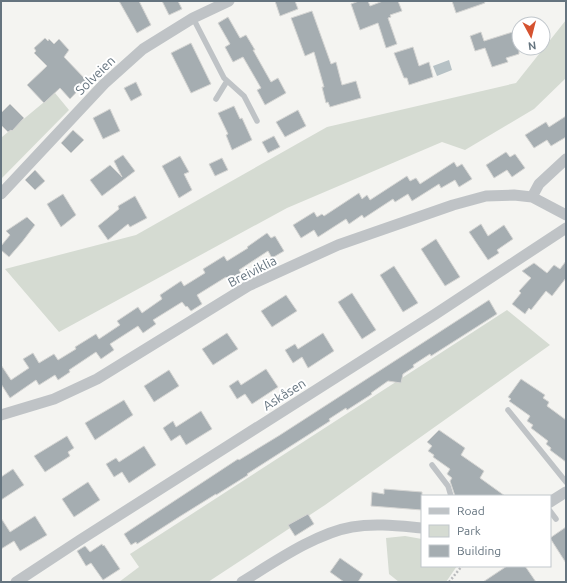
<svg xmlns="http://www.w3.org/2000/svg" width="567" height="583" font-family="Ubuntu,sans-serif">
<style>
.green{fill:#d5dbd2}
.water{fill:#b6c1c5}
.building{fill:#a5adb1;stroke:#d5d5d3}
.lines{fill:none;stroke-linecap:round;stroke-linejoin:round}
.path{stroke:#b9bbbd;stroke-width:2.5;stroke-dasharray:2 2;stroke-linecap:butt}
.lane{stroke:#bfc3c6;stroke-width:5.5}
.street{stroke:#bfc3c6;stroke-width:11}
.labels{text-anchor:middle;dominant-baseline:central;stroke-width:4;stroke-linejoin:round;paint-order:stroke}
.street-label{font-size:13px;fill:#65747f;stroke:#fff}
</style>
<rect width="100%" height="100%" fill="#f4f4f1"/>
<path class="green" d="M566 20V78L534 109 465 150 442 142 287 208 59 332 5 269 136 235 327 127 516 83Z
M55 93 69 110 1 179V137H2Z
M507 310 550 345 325 505 208 582H119L139 567 130 554Z
M405 536 422 539V566H457L446 582H399L389 574 386 538Z"/>
<path class="water" d="M449 60 452 70 437 76 433 66Z"/>
<path class="building" d="M119 1H139L151 25 137 33Z
M162 1H178L182 9 169 15Z
M275 1H295L298 9 280 16Z
M359 1H368L370 6 383 1H398L402 11 390 15 391 17 388 18 397 44 386 48 378 23 360 30 351 4Z
M452 1H484L485 3 456 13Z
M312 11 331 64 336 62 342 85 356 81 361 98 330 107 328 102 326 103 322 87H324L314 52 305 56 291 18Z
M228 17 240 38 246 35 255 50H253L271 82 278 78 286 93 265 105 257 90 261 88 243 57 233 62 225 47 230 44 218 23Z
M519 30V54L506 58 508 62 492 67 485 48 475 51 470 36 481 32 484 41Z
M45 38 48 41 49 39 54 44 59 39 69 50 64 57 87 81 70 99 60 88 44 103 27 85 47 66 34 53 36 51 34 48Z
M191 43 211 84 191 93 171 53Z
M413 47 419 66 429 62 433 77 409 85 407 78H404L394 53Z
M136 82 142 95 131 101 124 88Z
M10 104 24 118 12 131 11 130 8 132 1 125V113Z
M234 106 240 119 242 118 252 140 232 150 226 135 228 134 218 113Z
M110 109 120 131 103 139 93 118Z
M298 110 306 126 285 137 276 122Z
M566 116V137L551 146 547 140 534 148 525 135 546 122 549 127Z
M73 130 84 140 71 153 61 143Z
M274 136 280 147 268 153 262 142Z
M506 152 510 157 515 154 525 168 512 177 507 170 494 178 486 165Z
M123 155 135 171 102 196 90 180 110 165 122 177 114 161Z
M180 156 189 172 184 174 192 190 179 198 162 166Z
M222 158 228 170 215 176 209 164Z
M454 162 457 167 462 164 472 179 459 187 455 180 441 188 439 184 412 201 408 194 395 202 393 199 364 218 362 215 349 224 346 219 318 237 314 230 301 238 293 225 314 212 317 217 322 214 324 216 359 193 362 199 367 195 370 200 407 176 410 181 416 178 420 184Z
M35 170 45 181 35 190 25 180Z
M63 194 76 215 61 227 47 204Z
M135 196 147 218 130 227 128 224 108 240 98 226 119 209 118 206Z
M27 217 35 225 22 242 9 257 1 250V246L10 235 6 231Z
M481 224 488 236 504 225 513 239 497 250 499 253 488 260 469 232Z
M267 233 271 238 275 236 284 251 272 258 268 251 239 270 241 273 228 281 226 277 197 295 202 304 191 311 187 306 186 307 182 302 153 320 156 324 143 333 138 326 110 344 114 350 101 359 96 352 69 370 70 372 58 380 55 375 39 385 36 380 10 398 1 384V365L11 380 29 368 23 359 33 353 39 363 54 354 58 360 76 349 75 347 96 334 99 339 120 325 117 321 138 307 142 313 162 299 160 295 181 281 184 286 205 273 203 269 224 256 227 261 248 248 247 247Z
M436 239 460 277 445 286 421 249Z
M566 261V278L552 296 546 291 531 310 529 308 525 314 512 304 521 293 519 291 531 278 522 271 534 263 547 273 554 265 560 269Z
M394 266 418 303 403 312 380 275Z
M352 293 376 330 362 339 338 302Z
M286 295 297 311 272 327 261 311Z
M489 300 497 314 431 356 430 354 413 365 414 367 403 374 401 383 388 381 371 393 372 394 347 410 346 408 329 419 330 421 247 474 248 475 216 495V494L179 517 137 544 136 542 131 545 124 534 238 459 239 460 280 435Z
M227 333 238 349 213 365 202 349Z
M323 333 334 351 308 368 302 357 293 363 285 350 295 344 298 349Z
M266 369 278 387 252 404 245 394 237 399 229 386 238 380 241 385Z
M169 370 179 386 154 402 144 386Z
M521 379 545 395 543 398 549 402 547 406 566 420V462L550 450 551 448 546 444 548 441 531 428 533 425 527 421 530 416 509 401 511 399 508 397Z
M124 400 133 415 95 440 85 423Z
M201 411 212 429 186 445 180 435 171 441 163 428 173 421 176 427Z
M439 430 465 448 461 455 484 471 480 478 505 496H455L450 481 452 478 447 474 450 469 433 457 434 455 428 451 432 446 427 442Z
M67 436 74 448 68 452 70 456 45 472 34 456Z
M144 446 156 465 129 483 122 472 114 477 106 464 116 458 119 462Z
M13 469 24 485 1 500V477Z
M88 482 100 500 74 517 62 499Z
M384 489 422 492V510L371 506 372 492 384 494Z
M308 514 314 524 295 536 288 525Z
M35 516 47 535 20 551 14 541 1 549V518L10 532Z
M566 527V563L550 538Z
M102 544 103 546 104 545 120 569 103 580 91 563 86 566 77 551 85 546 90 552Z
M340 558 363 574 358 582H344L330 572Z
M507 566H525L536 582H483Z"/>
<g class="lines">
<path class="path" d="M449 582 462 566"/>
<path class="lane" d="M193 18 224 78 244 96 257 121
M216 99 227 81
M508 410 566 482
M432 465 448 486 451 496
M550 511 556 519"/>
<path class="street" d="M1 194 104 84 143 49 193 18 229 1
M532 197 539 184 566 159
M1 415 54 399 97 379 248 286 338 245 453 205 486 196 514 195 532 197 566 215
M550 502 566 492
M16 582 80 540 434 315 566 228
M242 582C273 563 316 533 352 527 375 523 399 526 422 528"/>
</g>
<g class="labels">
<g class="street-label">
<text transform="translate(95 75) rotate(-44)">Solveien</text>
<text transform="translate(252 271) rotate(-27)">Breiviklia</text>
<text transform="translate(284 394) rotate(-32)">Askåsen</text>
</g>
</g>
<rect width="567" height="583" fill="none" stroke="#65747f" stroke-width="4"/>
<rect x="421" y="495" width="130" height="72" fill="#ffffff" stroke="#c1c7cc"/>
<rect x="429" y="508" width="20" height="6" fill="#bfc3c6" stroke="#c1c7cc"/>
<text x="457" y="515" font-size="12" fill="#65747f">Road</text>
<rect x="429" y="525" width="20" height="12" fill="#d5dbd2" stroke="#c1c7cc"/>
<text x="457" y="535" font-size="12" fill="#65747f">Park</text>
<rect x="429" y="545" width="20" height="12" fill="#a5adb1" stroke="#c1c7cc"/>
<text x="457" y="555" font-size="12" fill="#65747f">Building</text>
<g transform="translate(531 36) rotate(173)"><circle r="19" fill="#ffffff" stroke="#c1c7cc"/>
<path d="M0-3L7 15L0 10L-7 15Z" fill="#d55230"/>
<text y="-6" font-size="11" font-weight="bold" text-anchor="middle" fill="#65747f">N</text>
</g>
</svg>
